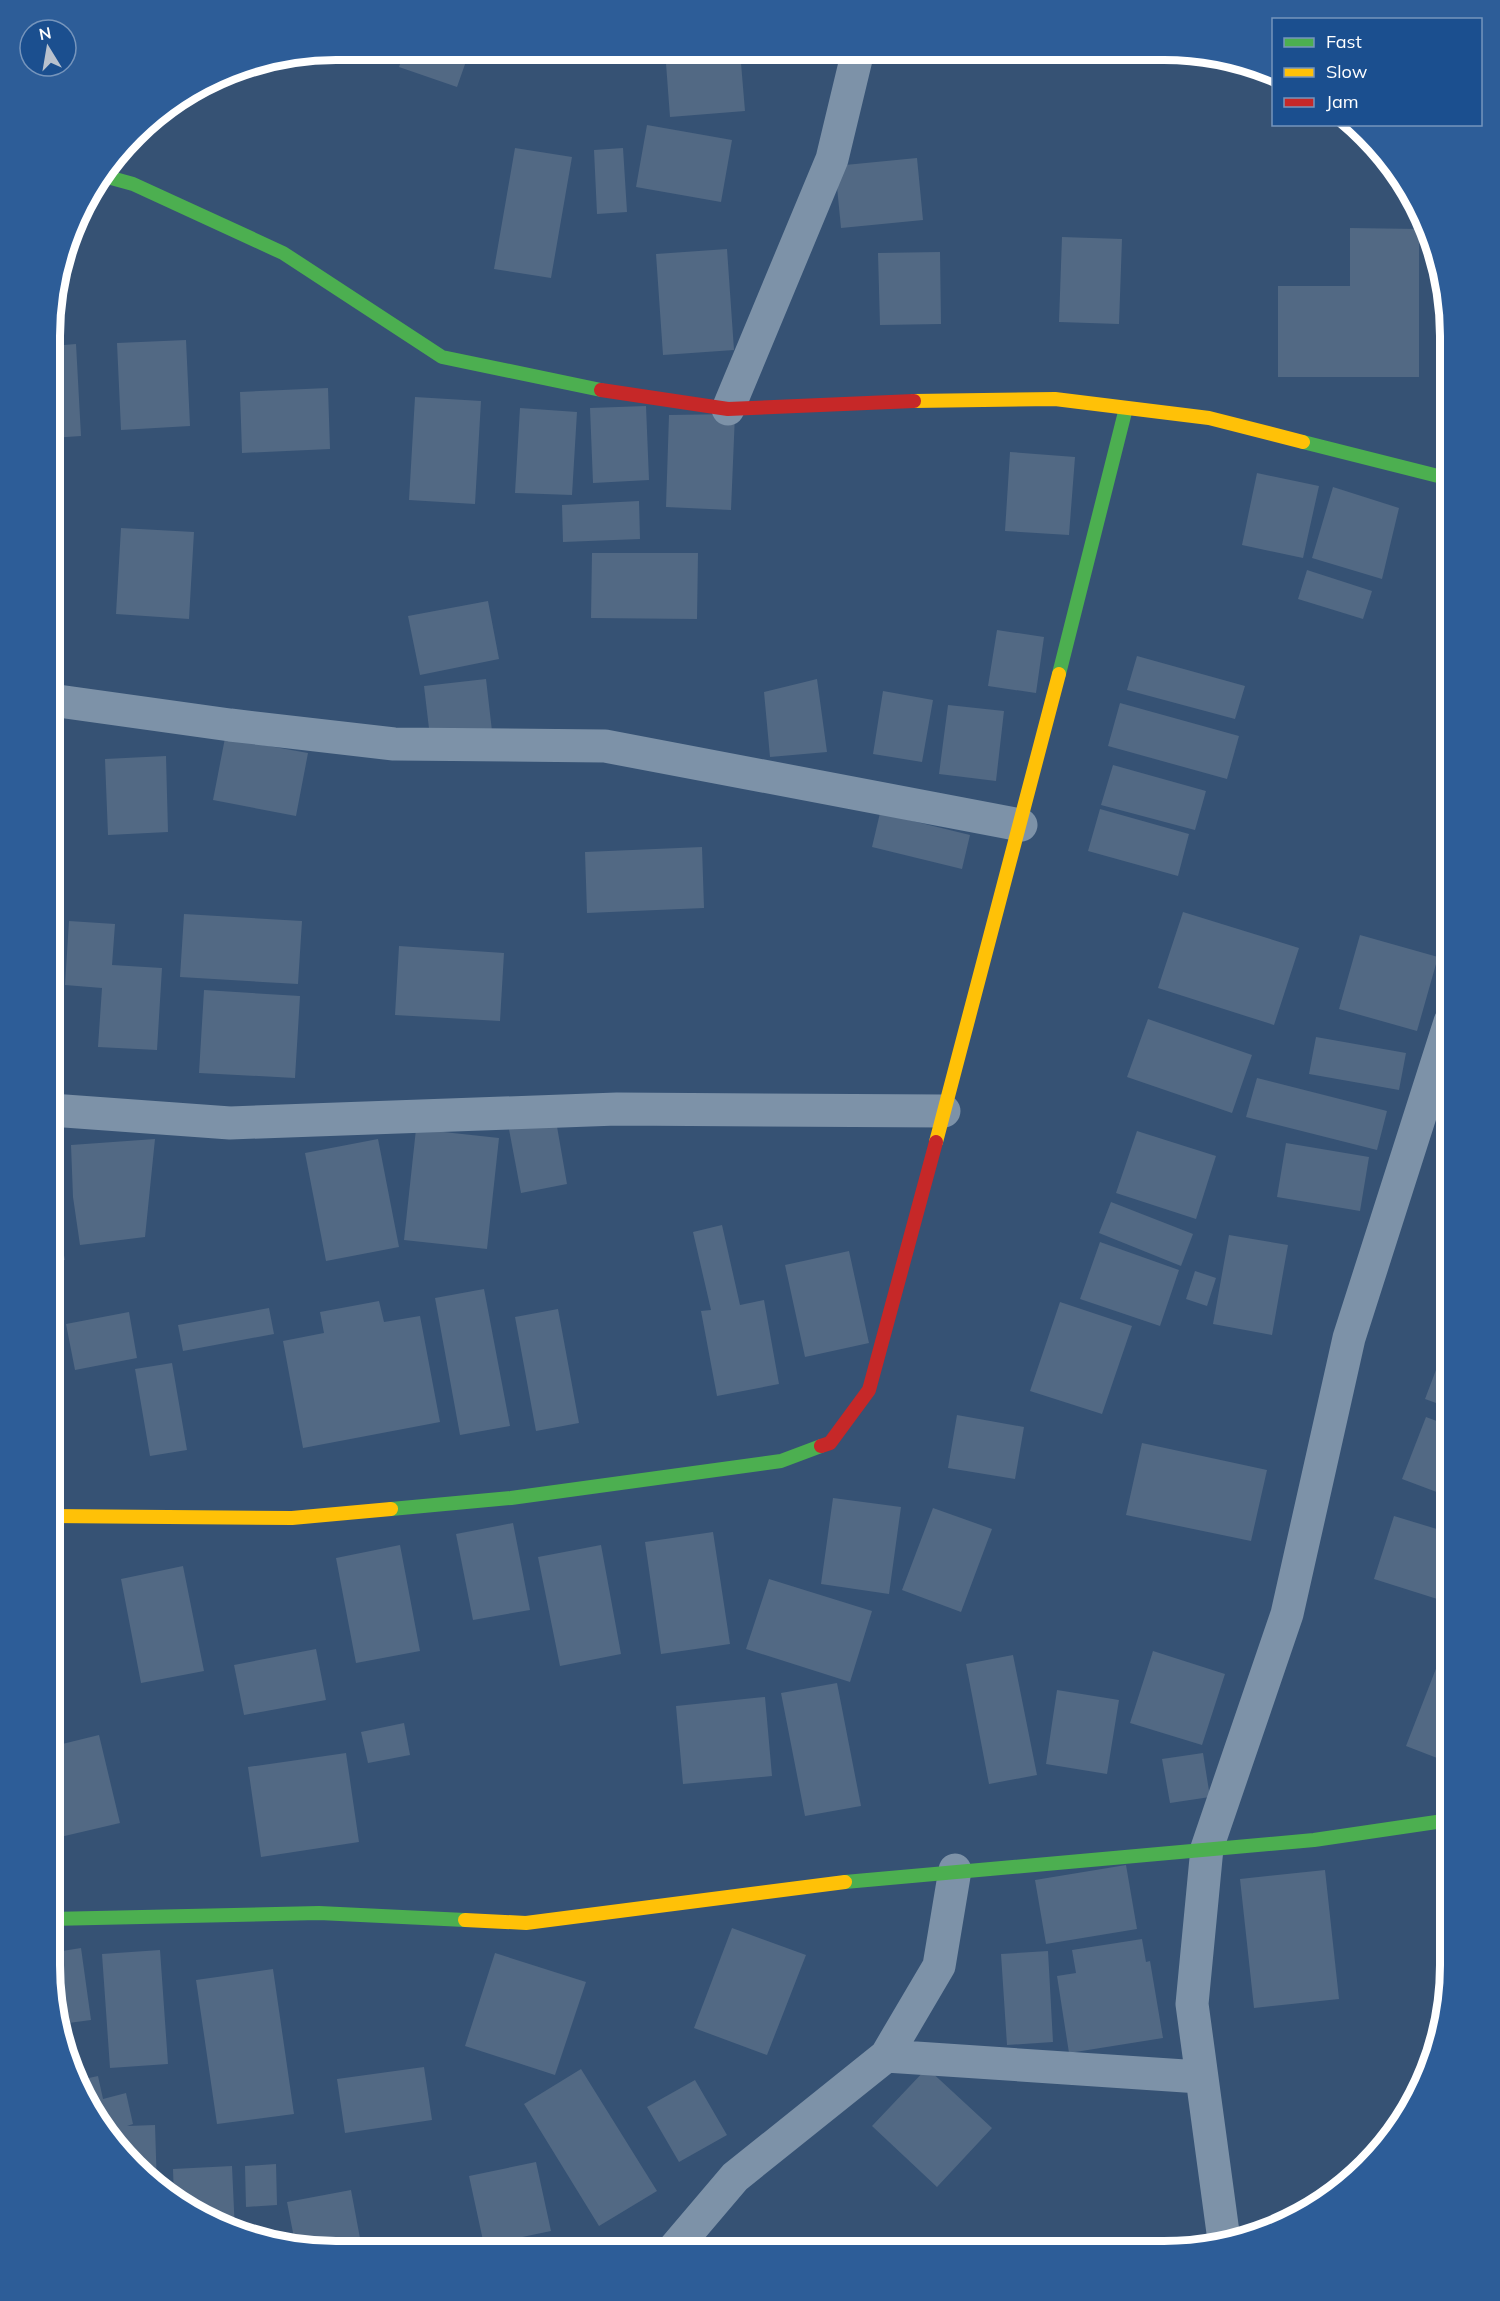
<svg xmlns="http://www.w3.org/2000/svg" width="1500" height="2301" font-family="Mulish,sans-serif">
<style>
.building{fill:#526984}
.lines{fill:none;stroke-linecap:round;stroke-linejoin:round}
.street{stroke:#7d92a8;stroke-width:33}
.fast{stroke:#4caf50;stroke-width:14}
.slow{stroke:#ffc107;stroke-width:14}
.jam{stroke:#c62828;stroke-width:14}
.rim{fill:none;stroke:#fff;stroke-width:8}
</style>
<rect width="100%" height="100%" fill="#365274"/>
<path class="building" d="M405 50H470L457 87 399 67Z
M665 50 740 51 745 111 670 117Z
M647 125 732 140 721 202 636 187Z
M515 148 572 157 551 278 494 269Z
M623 148 627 212 597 214 594 150Z
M917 158 923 220 841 228 835 166Z
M1350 228 1419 229V377H1278V286H1350Z
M1062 237 1122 239 1119 324 1059 322Z
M727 249 734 350 663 355 656 254Z
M940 252 941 324 880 325 878 253Z
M186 340 190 426 121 430 117 343Z
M76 344 81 436 52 438V346Z
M328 388 330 449 242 453 240 392Z
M415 397 481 401 475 504 409 500Z
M646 406 649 480 593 483 590 408Z
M520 408 577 412 572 495 515 493Z
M735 414 731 510 666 507 669 415Z
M1010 452 1075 457 1069 535 1005 531Z
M1257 473 1319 486 1303 558 1242 545Z
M1333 487 1399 508 1382 579 1312 558Z
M639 501 640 539 563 542 562 505Z
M121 528 194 532 189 619 116 614Z
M592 553H698L697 619 591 618Z
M1307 570 1372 591 1363 619 1298 599Z
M1450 586V625L1437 620Z
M488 601 499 659 420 675 408 616Z
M997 630 1044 637 1036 693 988 686Z
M1137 656 1245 686 1235 719 1127 690Z
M486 679 492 731 430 737 424 686Z
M817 679 827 752 770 757 764 692Z
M883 691 933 700 922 762 873 754Z
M1120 703 1239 736 1227 779 1108 746Z
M948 705 1004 711 996 781 939 774Z
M225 738 308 753 296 816 213 800Z
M166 756 168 832 108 835 105 759Z
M1113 765 1206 791 1195 830 1101 805Z
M1100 809 1189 834 1178 876 1088 851Z
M880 813 970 835 962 869 872 847Z
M702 847 704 908 587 913 585 852Z
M1183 912 1299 948 1274 1025 1158 988Z
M184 914 302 921 298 984 180 977Z
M69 921 115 924 112 965 162 968 157 1050 98 1047 102 988 65 985Z
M1360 935 1438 957 1417 1031 1339 1009Z
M399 946 504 953 500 1021 395 1015Z
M204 990 300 996 295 1078 199 1073Z
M1148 1019 1252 1055 1232 1113 1127 1077Z
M1316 1037 1406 1053 1399 1090 1309 1074Z
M1257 1078 1387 1111 1377 1150 1246 1117Z
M555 1115 567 1184 521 1193 508 1124Z
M416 1129 499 1138 487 1249 404 1240Z
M1137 1131 1216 1156 1196 1219 1116 1193Z
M155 1139 145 1237 80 1245 73 1197 71 1145Z
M378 1139 399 1247 326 1261 305 1153Z
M1286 1143 1369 1157 1360 1211 1277 1197Z
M51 1192 65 1260 51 1262Z
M1111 1202 1193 1234 1181 1266 1099 1233Z
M722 1225 740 1305 764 1300 779 1384 717 1396 701 1311 711 1310 693 1232Z
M1229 1235 1288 1245 1272 1335 1213 1324Z
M1100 1242 1179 1270 1160 1326 1080 1299Z
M849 1251 869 1343 805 1357 785 1265Z
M1195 1271 1216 1278 1207 1306 1186 1299Z
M484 1289 510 1426 460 1435 435 1298Z
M379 1301 384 1322 420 1316 440 1422 303 1448 283 1341 324 1333 320 1312Z
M1060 1302 1132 1326 1102 1414 1030 1391Z
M269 1308 274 1334 183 1351 178 1325Z
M558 1309 579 1423 536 1431 515 1317Z
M129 1312 137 1358 75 1370 66 1324Z
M1450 1333V1408L1425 1399Z
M172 1363 187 1450 150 1456 135 1369Z
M957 1415 1024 1427 1015 1479 948 1468Z
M1426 1417 1450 1426V1497L1402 1479Z
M1142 1443 1267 1470 1251 1541 1126 1515Z
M833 1498 901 1507 889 1594 821 1584Z
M933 1508 992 1529 961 1612 902 1590Z
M1394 1516 1450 1533V1603L1374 1579Z
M513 1523 530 1610 473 1620 456 1534Z
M713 1532 730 1644 661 1654 645 1542Z
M400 1545 420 1651 356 1663 336 1558Z
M601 1545 621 1654 560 1666 538 1557Z
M183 1566 204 1671 141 1683 121 1579Z
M769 1579 872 1611 850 1682 746 1649Z
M1444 1648 1450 1650V1763L1406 1746Z
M316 1649 326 1700 244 1715 234 1665Z
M1153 1651 1225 1674 1202 1745 1130 1723Z
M1013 1655 1037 1775 989 1784 966 1664Z
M837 1683 861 1806 805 1816 781 1693Z
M1057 1690 1119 1700 1107 1774 1046 1764Z
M765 1697 772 1776 683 1784 676 1706Z
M404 1723 410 1755 368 1763 361 1732Z
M99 1735 120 1823 56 1838 50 1810V1747Z
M346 1753 359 1842 261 1857 248 1767Z
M1203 1753 1210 1797 1170 1803 1162 1759Z
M1126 1865 1137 1929 1046 1944 1035 1880Z
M1325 1870 1339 1999 1254 2008 1240 1879Z
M732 1928 806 1955 767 2055 694 2028Z
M1142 1939 1146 1962 1150 1961 1163 2038 1069 2053 1057 1976 1076 1973 1072 1950Z
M81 1948 91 2020 61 2024 50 1953Z
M160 1950 168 2064 110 2068 102 1954Z
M1048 1951 1053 2042 1007 2045 1001 1954Z
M495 1953 586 1982 555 2075 465 2046Z
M273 1969 294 2114 217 2124 196 1980Z
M424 2067 432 2120 345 2133 337 2079Z
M927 2068 992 2128 937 2187 872 2126Z
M581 2069 657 2191 599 2226 524 2104Z
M98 2076 103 2099 126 2093 133 2124 127 2126 155 2125 157 2188 109 2140 75 2081Z
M695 2080 727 2135 679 2162 647 2107Z
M536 2162 551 2231 484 2245 469 2176Z
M276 2164 277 2205 246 2207 245 2166Z
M232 2166 235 2232 174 2200 173 2169Z
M351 2190 362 2249 296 2248 287 2202Z"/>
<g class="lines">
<path class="street" d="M728 409 832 159 858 51
M51 700 230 725 394 744 605 746 1021 825
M51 1110 230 1123 617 1109 944 1111
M886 2056 1200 2077
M1224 2240 1192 2004 1207 1848 1287 1614 1349 1338 1450 1022
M673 2250 735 2177 886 2056 939 1966 955 1870"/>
<path class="fast" d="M104 176 133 184 283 253 442 357 601 390
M1303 442 1450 479
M1059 674 1126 408
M391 1509 511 1498 781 1461 821 1446
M845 1882 1314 1840 1450 1820
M50 1919 319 1913 465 1920"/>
<path class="slow" d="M914 401 1055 399 1209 418 1303 442
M936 1142 1059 674
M50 1516 292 1518 391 1509
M465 1920 526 1923 845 1882"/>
<path class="jam" d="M601 390 728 409 914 401
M821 1446 830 1443 869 1390 936 1142"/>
</g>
<path d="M0 0H1500V2301H0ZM336 60H1164A276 276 0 0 1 1440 336V1965A276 276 0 0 1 1164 2241H336A276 276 0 0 1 60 1965V336A276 276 0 0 1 336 60Z" fill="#2d5d98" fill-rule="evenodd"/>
<path class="rim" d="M336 60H1164A276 276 0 0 1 1440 336V1965A276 276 0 0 1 1164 2241H336A276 276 0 0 1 60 1965V336A276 276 0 0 1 336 60Z"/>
<rect x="1272" y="18" width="210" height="108" fill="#1b4f8f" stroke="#7695bc" stroke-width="1.5"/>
<rect x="1284" y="38" width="30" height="9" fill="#4caf50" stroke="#7695bc" stroke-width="1.5"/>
<text x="1326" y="48" font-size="18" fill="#ffffff">Fast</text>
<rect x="1284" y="68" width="30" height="9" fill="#ffc107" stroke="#7695bc" stroke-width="1.5"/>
<text x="1326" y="78" font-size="18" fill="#ffffff">Slow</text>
<rect x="1284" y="98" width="30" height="9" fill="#c62828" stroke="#7695bc" stroke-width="1.5"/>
<text x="1326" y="108" font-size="18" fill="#ffffff">Jam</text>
<g transform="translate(48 48) rotate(349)"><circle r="28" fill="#1b4f8f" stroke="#7695bc" stroke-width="1.5"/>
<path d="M0-4.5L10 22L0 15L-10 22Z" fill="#b9c2ce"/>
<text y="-9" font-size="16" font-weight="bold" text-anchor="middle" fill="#ffffff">N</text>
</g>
</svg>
